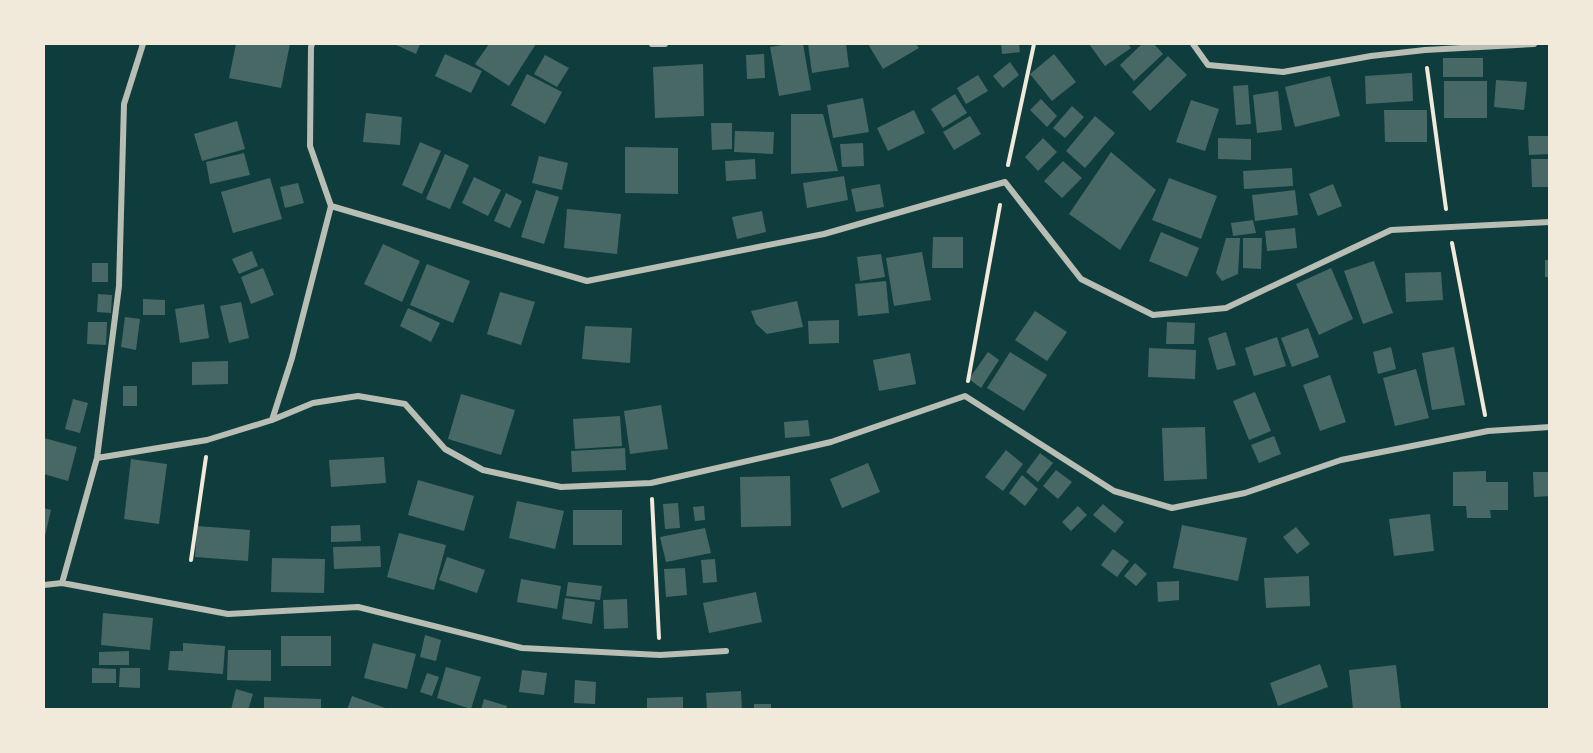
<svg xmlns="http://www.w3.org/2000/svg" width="1593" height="753" font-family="'Public Sans',sans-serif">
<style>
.building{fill:#486865}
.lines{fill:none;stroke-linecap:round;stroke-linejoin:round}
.path{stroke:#f1e9da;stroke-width:4}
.minor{stroke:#b8beb3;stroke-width:6}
</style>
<rect width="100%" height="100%" fill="#0f3d3e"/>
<path class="building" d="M236 44H290L281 88 229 78Z
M394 44H420L416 54Z
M489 44H536L509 86 475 64Z
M788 44H803L811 90 779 96 770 47Z
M808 44H846L849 67 812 73Z
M868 44H916L919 48 883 69Z
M1001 44H1019L1020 52 1002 54Z
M1089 44H1128L1131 48 1105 66Z
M1142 44H1154L1163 54 1134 81 1120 65Z
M445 54 482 71 471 93 435 76Z
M764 54 765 78 747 79 746 55Z
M1054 54 1076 82 1052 101 1030 74Z
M545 55 569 68 557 87 534 74Z
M1168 56 1187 75 1150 111 1132 92Z
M1443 58H1483V77H1443Z
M1010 62 1019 75 1003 88 993 76Z
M703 64 704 116 655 118 653 67Z
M1412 73 1413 101 1366 104 1365 76Z
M527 74 562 92 545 124 511 105Z
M978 75 988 91 966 104 957 88Z
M1330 76 1340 116 1295 127 1285 87Z
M1496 80 1527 82 1524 110 1494 107Z
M1444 81H1487V118H1444Z
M1248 85 1251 124 1236 125 1233 86Z
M1278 91 1282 130 1257 133 1253 95Z
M955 94 967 113 943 128 931 109Z
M863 98 869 132 833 138 827 105Z
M1041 99 1057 116 1047 127 1030 110Z
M1191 100 1219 109 1205 151 1176 142Z
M1072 106 1084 117 1065 138 1053 128Z
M914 110 925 133 888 151 877 128Z
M1384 110H1427V142H1385Z
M366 113 402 117 400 145 363 142Z
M791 114H823L838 171 791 174Z
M970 116 981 134 954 150 943 132Z
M1095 116 1115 133 1085 168 1066 151Z
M237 121 245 149 202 161 194 134Z
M711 123H732V149L712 150Z
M735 131 774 132 773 154 734 152Z
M1528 136H1550V154L1529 155Z
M1043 138 1057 152 1038 171 1025 157Z
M1218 138 1251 139V160L1218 159Z
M420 142 441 151 422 194 402 185Z
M863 143 864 166 842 167 840 144Z
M625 147 678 148V194L625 193Z
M1111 152 1156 190 1120 250 1069 214Z
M244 153 250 175 210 184 206 162Z
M445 154 469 165 450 209 426 199Z
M539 156 568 163 562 190 532 183Z
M755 159 756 179 726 181 725 161Z
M1531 159H1550V187H1532Z
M1063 161 1082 178 1062 198 1044 181Z
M1292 168 1293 186 1244 189 1243 171Z
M844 176 848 200 807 208 803 183Z
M474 177 501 190 488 216 462 203Z
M270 178 282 219 233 233 221 192Z
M1169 178 1217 196 1201 239 1152 220Z
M298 183 304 203 285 208 280 187Z
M880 184 884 207 856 212 851 189Z
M1333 184 1342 206 1318 216 1309 194Z
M536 190 559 197 544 244 521 237Z
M1295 190 1298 215 1255 221 1252 195Z
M506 193 522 201 510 228 494 221Z
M567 209 621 214 617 254 564 248Z
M762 211 766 232 737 239 732 217Z
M1253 220 1256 233 1233 236 1231 223Z
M1295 228 1297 248 1267 251 1265 231Z
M1161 232 1199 248 1187 277 1149 261Z
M933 237H963V268H932Z
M1226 238H1240L1238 274 1222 281 1216 273Z
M1243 238H1262L1261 269 1243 268Z
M383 244 420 261 402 302 364 284Z
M252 251 258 266 239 274 232 259Z
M922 252 931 300 894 306 886 258Z
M881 254 885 277 860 281 857 257Z
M1545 260H1550V277H1545Z
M1374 261 1393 313 1363 324 1344 271Z
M92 263H108V282H92Z
M427 264 470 281 453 323 410 305Z
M263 268 274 295 251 304 241 277Z
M1331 268 1353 319 1319 335 1296 284Z
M1441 272 1443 300 1406 302 1405 273Z
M886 281 889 313 858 316 855 284Z
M500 292 535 302 521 345 487 334Z
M98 294 112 295 111 313 97 312Z
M143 299 165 300V315H143Z
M797 301 803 327 767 334 756 324 751 311Z
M241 302 249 338 229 343 220 306Z
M204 304 209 338 180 343 175 309Z
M408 308 440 323 431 342 400 326Z
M1035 311 1067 332 1047 361 1015 340Z
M125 317 140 319 136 350 121 347Z
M839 320V343L809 344 808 321Z
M88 322H107L106 345 87 344Z
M1167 322 1195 323 1194 344H1166Z
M585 326 632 328 630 363 582 359Z
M1308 328 1319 357 1292 367 1281 338Z
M1226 332 1236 365 1217 370 1208 338Z
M1277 337 1286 366 1254 376 1245 348Z
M1391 347 1396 369 1378 374 1373 352Z
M1454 347 1465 405 1432 410 1422 353Z
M1149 348 1196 350 1195 379 1148 377Z
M988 352 999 360 981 388 969 379Z
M1010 352 1047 375 1024 411 987 388Z
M910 353 916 384 879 391 873 360Z
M228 361V384L192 385V362Z
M1416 369 1429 418 1395 426 1383 378Z
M1330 375 1346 422 1320 431 1303 385Z
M123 386H137V406H123Z
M1255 392 1271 431 1249 440 1233 401Z
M461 394 515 410 501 455 448 439Z
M73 399 88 403 80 433 65 429Z
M661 405 668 449 630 454 624 411Z
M620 416 622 446 575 449 573 419Z
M808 420 810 436 785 438 784 422Z
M1205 427 1207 479 1164 481 1162 428Z
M1274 436 1281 454 1259 463 1251 445Z
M44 438 77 447 68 481 44 474Z
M625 448 626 470 572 472 571 451Z
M1006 450 1023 464 1003 491 985 477Z
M1040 453 1053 463 1038 482 1026 472Z
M384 457 386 483 331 487 329 460Z
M131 459 167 464 159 524 124 519Z
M868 463 880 492 842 508 830 479Z
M1056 470 1072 482 1058 499 1043 486Z
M1486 471V482H1508V510H1490L1491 518H1467L1466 506H1453V472Z
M1533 472H1550V496L1534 497Z
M1022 475 1038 489 1025 506 1009 493Z
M790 476 791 526 741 527 740 477Z
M418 480 474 496 464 531 408 515Z
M517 501 564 511 555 549 509 538Z
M678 503 680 528 665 529 663 504Z
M1103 504 1124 522 1115 533 1093 515Z
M704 506 705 520 695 521 693 507Z
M1078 506 1087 515 1071 531 1062 522Z
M44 508 51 510 44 540Z
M573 510H622V545H573Z
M1430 514 1434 551 1394 556 1389 519Z
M360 525 361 541 331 542V526Z
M1182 525 1247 538 1238 581 1173 568Z
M197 526 250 530 248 561 195 557Z
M1296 527 1310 544 1297 554 1283 537Z
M705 528 711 553 666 562 660 537Z
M399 533 446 545 434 590 387 577Z
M380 546 381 567 334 569 333 547Z
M1113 549 1129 561 1117 577 1101 565Z
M447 557 485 570 477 593 439 580Z
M272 558 325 559 324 593 271 592Z
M715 559 717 582 703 583 701 560Z
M1135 563 1147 574 1136 586 1124 576Z
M685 568 687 595 666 597 664 569Z
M1309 576 1310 606 1266 608 1264 578Z
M521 579 561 586 557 609 517 602Z
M1179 581V600L1158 602 1157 582Z
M568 582 602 586 600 600 566 596Z
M756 592 762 622 709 633 703 603Z
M565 598 595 602 592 624 562 619Z
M627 599 628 628 604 629 603 600Z
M103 613 153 618 150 650 101 645Z
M425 635 441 640 436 661 420 657Z
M281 636H331V666H281Z
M183 643 225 646 223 674 168 670 170 651H183Z
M373 643 416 654 407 689 364 678Z
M228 650H271V681L227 680Z
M129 651V665H99V652Z
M1320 664 1328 687 1278 706 1270 683Z
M1396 665 1401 709 1353 710 1349 670Z
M446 667 481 677 471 709 437 698Z
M92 668 116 669V683H92Z
M120 668H140V688L119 687Z
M522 670 547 673 544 695 519 692Z
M427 673 439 677 432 696 420 692Z
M575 680 596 682 595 704 574 703Z
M236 689 253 694 248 710H231Z
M741 691 742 710H707L706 693Z
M352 696 388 709V710H347Z
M264 697 321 699V710H264Z
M683 697V710H647V698Z
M484 699 507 706 506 710H481Z
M754 704H771V710H754Z"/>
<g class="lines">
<path class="path" d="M1427 68 1446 209
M1008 165 1034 44
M1452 243 1485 415
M968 381 1000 205
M652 499 659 638
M191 560 206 457"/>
<path class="minor" d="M652 44H665
M1193 44 1208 65 1283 72 1371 56 1425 50 1534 44
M331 206 587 281 824 234 1005 182 1081 279 1153 315 1226 308 1391 230 1550 222
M272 420 292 358 331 206 310 146 311 47 312 44
M97 458 207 440 272 420 313 403 358 396 405 404 445 449 483 470 561 487 651 483 831 442 965 396 1114 491 1172 508 1245 493 1341 460 1488 431 1550 427
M62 583 97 458 119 286 124 104 143 44
M44 585 62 583 228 614 358 607 522 648 660 655 726 651"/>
</g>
<rect width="1593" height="753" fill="none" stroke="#f1e9da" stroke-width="90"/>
</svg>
